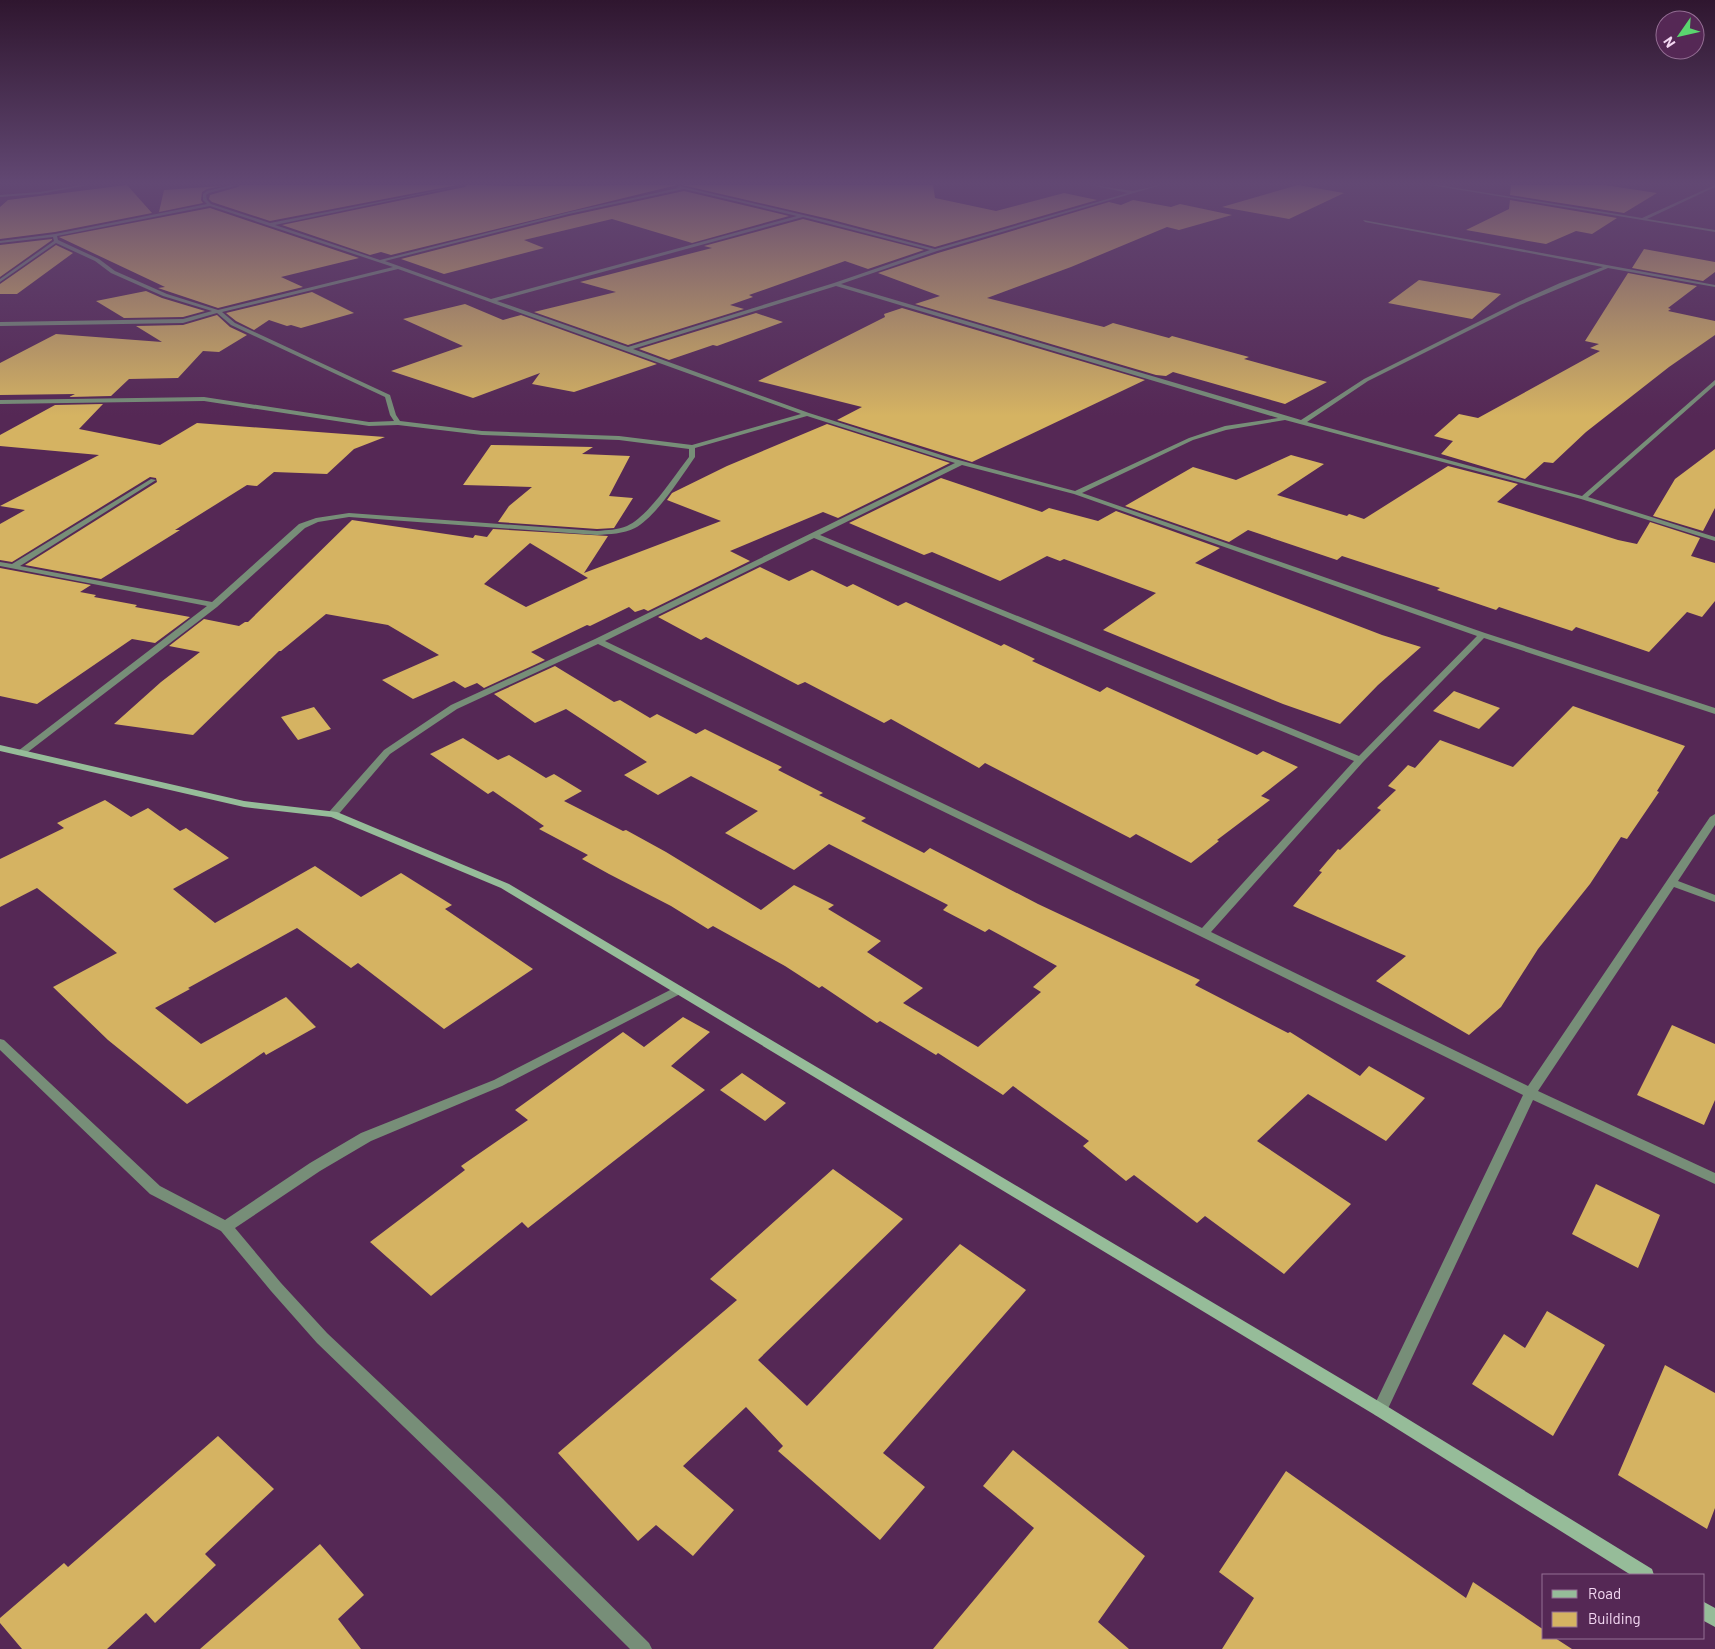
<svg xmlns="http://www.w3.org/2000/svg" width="1715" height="1649" font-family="Barlow,sans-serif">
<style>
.building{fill:#d5b362;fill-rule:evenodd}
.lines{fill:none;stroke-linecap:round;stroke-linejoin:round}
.street{fill:#778e78;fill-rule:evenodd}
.secondary{fill:#96bc99;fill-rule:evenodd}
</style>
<rect width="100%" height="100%" fill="#552855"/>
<path class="building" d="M127 185 152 213 55 232 0 239V207L8 200Z
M240 185H457L270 221 212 202 209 199 210 195 238 187Z
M467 185 517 186 677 185 391 255 381 252 370 255 282 225 465 187Z
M682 185H933L935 198 996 211 1064 193 1097 200 935 247 829 219Z
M1298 185 1344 193 1289 219 1222 207Z
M1511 185H1604L1657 193 1624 213 1510 195Z
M222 186 207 189 202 192 201 200 203 203 159 212 164 190Z
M684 191 789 216 692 243 612 219 524 240 544 248 444 274 401 259 569 216Z
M1133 200 1171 207 1180 204 1232 215 1179 230 1167 227 1071 267 987 298 1104 327 1113 323 1169 338 1172 336 1249 357 1244 359 1327 382 1285 404 1173 372 1166 376 1156 375 915 304 940 296 878 273 938 253 1109 202 1121 205Z
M1510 200 1617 218 1592 234 1576 231 1546 244 1466 230 1509 209Z
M210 208 359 258 281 277 303 287 218 308 158 288 165 287 59 237Z
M803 219 924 250 868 269 845 261 749 295 753 297 730 305 744 309 628 345 534 312 616 292 580 282 712 248 704 246Z
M52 239V240L0 277V245Z
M56 245 73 253 17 294H0V284Z
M1644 249 1715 262V272L1703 281 1632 268Z
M1628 273 1697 286 1668 308 1671 309 1668 311 1715 321V335L1669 367 1586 432 1553 463 1544 462 1525 479 1441 454 1453 441 1434 436 1459 414 1478 418 1600 351 1590 348 1599 344 1585 341Z
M1419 280 1501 294 1472 319 1388 303Z
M146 291 162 298 205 311 183 317 124 318 96 301Z
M312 292 354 313 301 328 291 325 287 326 269 320 254 330 236 321 226 313Z
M465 304 503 320 521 315 657 364 574 392 532 384 540 373 473 398 391 371 463 346 403 319Z
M902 308 1145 380 972 462 837 420 862 407 758 381 885 317 884 314Z
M756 313 783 322 717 346 713 345 669 360 639 349Z
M217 315 230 327 247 335 219 352 203 351 178 378 129 379 111 396 69 397 75 394 0 395V363L56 334 162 342 136 326 183 325Z
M103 404 79 429 160 445 197 423 385 437 354 449 327 474 274 472 257 486 247 485 175 530H180L101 579 25 565 157 482 156 478 150 477 12 562 0 560V524L25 510 0 506 99 455 0 446V435L55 405Z
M827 424 950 463 838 518 823 512 730 551 750 561 648 611 644 609 635 612 629 607 590 626 587 625 531 652 545 660 484 688 477 683 465 688 454 681 413 699 382 680 439 655 388 625 326 614 281 651H279L193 735 114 724 161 682 200 652 169 646 204 619 239 626 245 622H248L352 520 473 538 475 535 487 537 493 529 608 536 584 573 721 521 667 500 672 493 727 466ZM530 543 583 575 588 578 526 607 484 584Z
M491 445 593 447 582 454 630 456 609 496 633 498 614 528 597 529 498 522 509 506 532 487 463 485Z
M1715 449V508L1703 531 1653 516 1675 479Z
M1291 455 1324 464 1277 495 1347 516 1349 514 1364 519 1448 466 1518 484 1497 502 1618 540 1637 544 1650 522 1700 538 1691 556 1715 563V601L1702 617 1687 612 1649 652 1576 627 1572 631 1499 607 1496 610 1437 590 1440 588 1342 556 1337 560 1248 530 1229 542 1125 506 1193 467 1236 480Z
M941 478 1042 512 1049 508 1098 521 1116 511 1220 548 1195 563 1382 635 1421 647 1378 685 1340 724 1283 704 1103 630 1156 593 1064 559 1060 561 1047 556 1000 581 932 552 924 555 849 523Z
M760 567 789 581 812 570 847 587 853 584 898 606 906 602 1001 646 1004 644 1035 659 1032 661 1100 692 1107 687 1257 755 1263 751 1298 767 1261 796 1270 800 1217 840 1219 841 1191 863 1136 834 1130 838 985 763 979 768 891 719 884 723 805 682 798 685 706 637 701 640 658 617Z
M0 568 91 585 80 592 96 595 94 597 137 605 135 607 190 617 155 643 132 639 37 704 0 696Z
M555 666 614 702 620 700 650 718 657 714 696 734 705 729 747 750 782 767 778 770 823 793 819 795 866 818 861 821 924 853 930 848 1038 904 1200 980 1195 985 1288 1033 1290 1032 1360 1076 1369 1066 1425 1098 1386 1141 1308 1094 1257 1141 1351 1204 1284 1274 1205 1216 1197 1223 1134 1175 1126 1181 1083 1146 1089 1141 1013 1086 1003 1095 938 1053 936 1055 880 1021 877 1023 822 986 819 988 785 966 713 926 708 929 671 906 609 874 582 859 588 855 539 829 544 826 493 791 488 794 430 754 463 738 498 760 509 755 546 778 554 774 582 791 564 801 623 831 626 830 666 852 761 910 794 885 834 905 828 909 881 941 867 952 923 988 903 1003 978 1047 1041 992 1033 987 1057 966 989 929 985 932 943 910 948 905 829 844 794 870 725 833 758 811 691 776 658 795 624 775 647 762 566 709 535 723 494 694Z
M1454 691 1500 708 1479 729 1433 711Z
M1573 706 1685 746 1657 791 1659 792 1627 839 1621 837 1590 884 1538 949 1501 1007 1469 1035 1376 981 1406 956 1293 906 1322 872 1319 871 1338 849 1340 850 1381 810 1377 808 1396 790 1388 786 1408 765 1415 768 1440 740 1513 767Z
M314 707 331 729 298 740 281 717Z
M105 800 131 817 148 808 180 831 186 828 229 858 173 889 215 923 315 866 361 897 401 873 452 905 445 909 533 969 444 1029 358 963 351 968 297 928 188 988 190 989 155 1008 201 1044 286 997 316 1027 266 1055 264 1052 187 1104 108 1040 53 987 117 953 37 888 0 907V859L64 828 57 823Z
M683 1017 710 1032 671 1066 705 1090 528 1228 522 1222 431 1296 370 1242 465 1170 461 1166 528 1120 515 1110 623 1032 644 1047Z
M1672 1025 1715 1044V1100L1704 1125 1637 1095Z
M742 1073 786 1103 765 1121 720 1090Z
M833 1169 903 1219 758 1360 807 1406 960 1244 1026 1290 883 1453 925 1487 880 1540 778 1451 783 1446 746 1407 683 1466 734 1510 693 1556 656 1525 638 1541 558 1453 737 1300 710 1279Z
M1596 1184 1660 1215 1638 1268 1572 1234Z
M1547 1311 1605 1345 1553 1436 1472 1384 1504 1334 1525 1348Z
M1665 1365 1715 1393V1508L1707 1529 1618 1475Z
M218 1436 274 1489 205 1554 216 1565 155 1623 146 1613 107 1649H22L0 1623V1618L64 1563 68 1567Z
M1013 1450 1145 1556 1098 1622 1129 1649H933L1034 1528 983 1486Z
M1286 1471 1466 1598 1473 1582 1544 1630V1638H1555L1572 1649H1222L1254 1598 1219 1572Z
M320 1544 364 1595 338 1619 361 1649H200Z"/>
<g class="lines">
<path class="street" d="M81 185H88L40 194 0 197V195L40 192Z
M232 185H238L209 193 206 195 207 200 211 204 270 223 465 185 275 225 380 260 569 212 678 188 677 187 679 186 829 221 935 249 1128 193 1091 185 1133 191 1161 185 937 251 841 284 1301 420 1364 379 1516 303 1560 283 1603 267 1365 222 1363 220 1715 285V287L1608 268 1520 305 1368 381 1307 422 1582 496 1715 380V385L1588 497 1715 537V541L1581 499 1285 420 1226 430 1193 440 1082 493 1485 633 1715 708V714L1484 638 1363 762 1211 932 1528 1086 1710 817 1715 814V825L1678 881 1715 895V902L1674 887 1538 1091 1715 1173V1184L1533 1100 1385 1415 1380 1417 1375 1415 1372 1410 1523 1095 1200 936 598 644 457 709 390 754 337 816H329L328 814 329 812 384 750 451 705 595 639 955 463 807 416 695 448V457C681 477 656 517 635 528 623 534 610 534 597 535L349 517 318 522 305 528 217 607 24 755H18L16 753 18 751 207 606 0 566V562L12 564 151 479 156 480 20 566 212 602 299 524 316 518 349 513 597 531C607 530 618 530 627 526 649 516 674 476 689 457V449L619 440 482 435 398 425 369 426 204 401 0 404V400L204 397 369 422 394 421 390 415 385 397 231 325 217 313 183 323 0 326V322L183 319 212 311 163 296 111 273 95 261 56 243 0 282V279L54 241 53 237 0 243V241L55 234 207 204 203 200V194L207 191ZM684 189 797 216 491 299 385 261 569 214ZM210 206 393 267 218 310 167 294 115 271 99 259 58 240 57 236ZM803 217 930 250 834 283 628 347 497 301ZM398 269 801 414 692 445 619 436 482 431 400 421 396 415 390 395 235 323 222 312ZM836 286 1278 418 1225 426 1189 438 1075 491 951 458 809 413 633 349ZM962 465 1074 494 1477 636 1359 756 820 535ZM814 538 1354 761 1202 928 605 641Z
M1430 185H1438L1642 218 1715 185V187L1647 219 1715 230V232Z
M678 986 682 987 684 990 682 993 502 1086 371 1141 320 1171 235 1228 281 1283 327 1333 503 1499 649 1643 652 1649H630L491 1511 317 1343 271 1291 221 1231 150 1194 0 1050V1039L4 1040 160 1186 225 1220 310 1163 361 1133 494 1080Z"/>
<path class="secondary" d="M0 745 244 801 337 812 509 884 1385 1405 1652 1569 1654 1575H1631L1375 1415 501 888 331 817 244 807 0 751Z
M1704 1602 1715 1608V1627L1704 1621Z"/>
</g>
<linearGradient id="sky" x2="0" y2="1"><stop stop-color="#2f162f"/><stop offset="0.44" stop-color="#624873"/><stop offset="1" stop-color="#624873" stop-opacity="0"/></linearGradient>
<rect width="1715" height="416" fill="url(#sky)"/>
<rect x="1542" y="1574" width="162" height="65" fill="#552855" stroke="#946e94"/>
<rect x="1552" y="1590" width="25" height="8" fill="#96bc99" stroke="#946e94"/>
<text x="1588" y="1599" font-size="15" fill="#f3d7f2">Road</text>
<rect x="1552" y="1612" width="25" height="15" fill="#d5b362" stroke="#946e94"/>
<text x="1588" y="1624" font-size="15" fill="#f3d7f2">Building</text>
<g transform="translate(1680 35) rotate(236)"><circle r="24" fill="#552855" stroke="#946e94"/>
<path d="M0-4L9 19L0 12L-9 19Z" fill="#5ad56f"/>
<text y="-8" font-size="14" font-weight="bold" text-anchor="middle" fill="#f3d7f2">N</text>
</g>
</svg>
